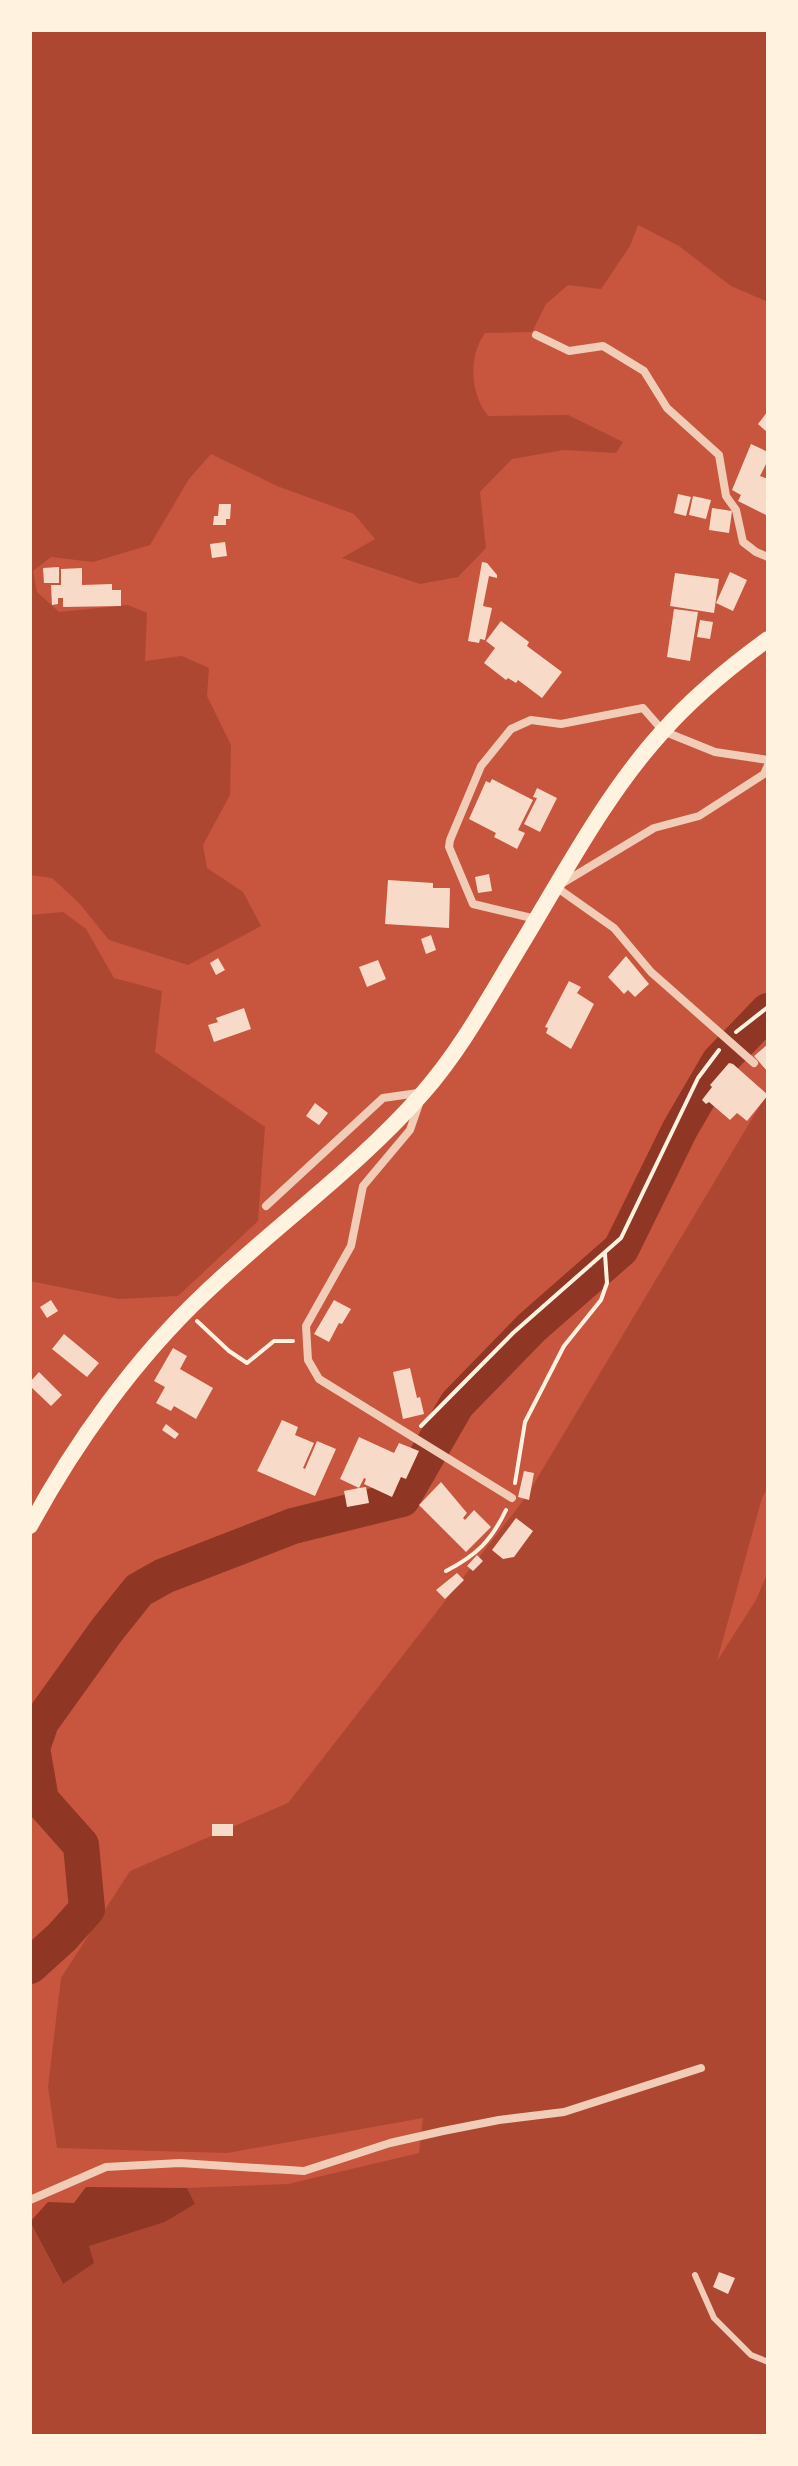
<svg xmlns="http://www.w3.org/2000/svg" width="798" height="2466" font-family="'Playfair Display',serif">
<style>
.green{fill:#ae4732}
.water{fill:#8f3625}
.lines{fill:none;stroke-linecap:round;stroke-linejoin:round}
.river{stroke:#8f3625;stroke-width:36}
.building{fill:#f7dbc8}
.path{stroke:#fff3e0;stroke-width:4}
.service{stroke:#f1ccb7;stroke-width:6}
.minor{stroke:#f1ccb7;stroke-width:8}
.secondary{stroke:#fff3e0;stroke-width:16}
</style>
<rect width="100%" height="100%" fill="#c8553d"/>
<path class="green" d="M30 30H768V302L731 286 679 246 638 225 630 246 601 289 568 285 546 304 532 332 485 333C468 357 470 393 488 416L568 415 623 442 616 453 564 450 512 459 480 492 486 548 458 577 420 584 342 558 375 539 354 514 277 486 211 454 189 479 150 545 93 562 51 557 33 571 37 592 59 612 128 605 147 613 145 661 182 656 209 668 207 696 231 745 230 795 203 845 207 868 243 892 261 926 188 965 109 940 79 903 52 878 30 875Z
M63 912 86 929 114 978 162 991 155 1052 265 1127 258 1221 178 1296 119 1299 30 1281V915Z
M768 1092V1487L762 1498 717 1661 756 1600 768 1572V2436H30V2223L62 2283 88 2246 165 2222 195 2204 187 2188 288 2184 419 2153 423 2118 227 2153 57 2148 48 2087 61 1978 130 1871 288 1803 526 1497Z"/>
<path class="water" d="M86 2187 187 2188 195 2204 165 2222 89 2246 94 2263 63 2284 30 2222 48 2202 74 2203Z"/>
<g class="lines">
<path class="river" d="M30 1966 62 1937 87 1909 81 1845 41 1800 32 1748 41 1722 107 1630 139 1590 164 1576 293 1526 402 1499 457 1404 532 1327 621 1249 680 1129 719 1062 768 1011"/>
</g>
<path class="building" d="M768 411V433L758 424Z
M751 444 768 452V460L760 476 768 479V516L738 501 741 495 732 490Z
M678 494 691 497 686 516 674 513Z
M693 496 711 500 706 519 689 515Z
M219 504H231L230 519H226V525H213L214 516H218Z
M712 508 732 511 729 533 709 530Z
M225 542 227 556 212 558 210 544Z
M482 562 487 563 497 575V578L489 576 483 606 492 608 485 640 480 639 479 643 468 641Z
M59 567V583H44L43 568Z
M82 568V585L112 584V590H121V606L63 607V598H58V604L52 605 51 585H61V569Z
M730 572 747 580 733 611 716 603Z
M675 573 719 579 714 613 670 606Z
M674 609 698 612 690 661 667 657Z
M700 620 713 622 710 639 697 637Z
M501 621 529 642 527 646 562 672 542 698 518 680 516 683 508 678 506 680 484 663 495 648 486 641Z
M492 779 533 800 518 830 525 833 517 849 494 837 496 833 469 819 486 781 490 783Z
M537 788 557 798 540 832 524 824 537 798 533 797Z
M489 874 492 891 478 893 475 877Z
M388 880 433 883V888H450L449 928 385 924Z
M431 935 436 950 426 954 421 939Z
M626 956 649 984 635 997 628 990 624 994 608 977Z
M218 958 225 970 216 975 210 963Z
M378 960 386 979 367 987 359 967Z
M569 981 581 987 577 993 594 1004 571 1049 546 1033 548 1028 545 1027Z
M244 1008 251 1029 214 1042 208 1025 218 1022 216 1018Z
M768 1044V1072L754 1056Z
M729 1063 733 1064 768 1095 747 1121 737 1113 730 1120 709 1102 706 1104 702 1100 712 1087 710 1085Z
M315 1103 328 1113 319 1125 306 1116Z
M51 1300 58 1311 47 1318 40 1307Z
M334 1300 351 1309 342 1324 339 1323 329 1342 314 1334Z
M64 1334 99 1363 87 1377 52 1349Z
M173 1348 187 1356 180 1369 213 1388 196 1419 174 1406 171 1411 156 1403 165 1387 154 1381Z
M410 1368 417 1398 420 1397 424 1414 403 1419 393 1372Z
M39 1372 62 1395 51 1406 30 1386V1382Z
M282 1420 298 1427 295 1435 314 1443 303 1468 305 1469 317 1441 336 1449 315 1496 257 1471Z
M166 1424 179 1434 175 1439 162 1430Z
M359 1437 394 1453 399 1443 419 1451 406 1479 401 1477 392 1497 364 1484 366 1479 364 1478 359 1488 366 1487 369 1503 347 1507 344 1491 359 1488 340 1479Z
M524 1471 534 1473 529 1500 518 1497Z
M441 1482 467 1513 463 1518 465 1520 474 1510 491 1527 466 1552 419 1505Z
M516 1518 533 1531 514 1557 503 1559 492 1550Z
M477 1555 483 1561 473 1571 467 1566Z
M457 1573 464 1580 445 1599 436 1590Z
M212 1824H233V1836H212Z
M719 2272 735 2278 728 2294 713 2287Z"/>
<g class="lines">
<path class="path" d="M736 1032 768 1007
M197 1321 229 1351 247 1363 274 1341H293
M421 1426 513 1333 621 1238 698 1078 719 1050
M515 1483 525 1422 564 1346 601 1300 607 1283 605 1254
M446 1571C477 1555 491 1541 506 1510"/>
<path class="service" d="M695 2275 714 2318 751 2355 768 2362"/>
<path class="minor" d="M536 335 569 351 603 346 644 371 667 408 719 455 726 496 736 510 743 542 756 552 768 557
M536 919 473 904 449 847 450 840 481 766 511 729 531 720 561 724 643 708 663 731 715 752 768 760
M754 1063 651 972 614 928 556 887 654 828 699 816 764 774 768 765
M419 1104 410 1130 363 1186 351 1246 306 1326 308 1360 319 1379 512 1498
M266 1206 383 1098 418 1093
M30 2200 106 2167 180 2163 304 2171 390 2143 443 2131 499 2120 564 2112 701 2068"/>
<path class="secondary" d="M30 1526C75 1443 135 1359 204 1294 275 1226 357 1168 422 1094 460 1051 487 1001 516 953 562 878 604 796 663 731 694 696 731 666 768 639"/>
</g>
<rect width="798" height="2466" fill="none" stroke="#fff3e0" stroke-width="64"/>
</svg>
